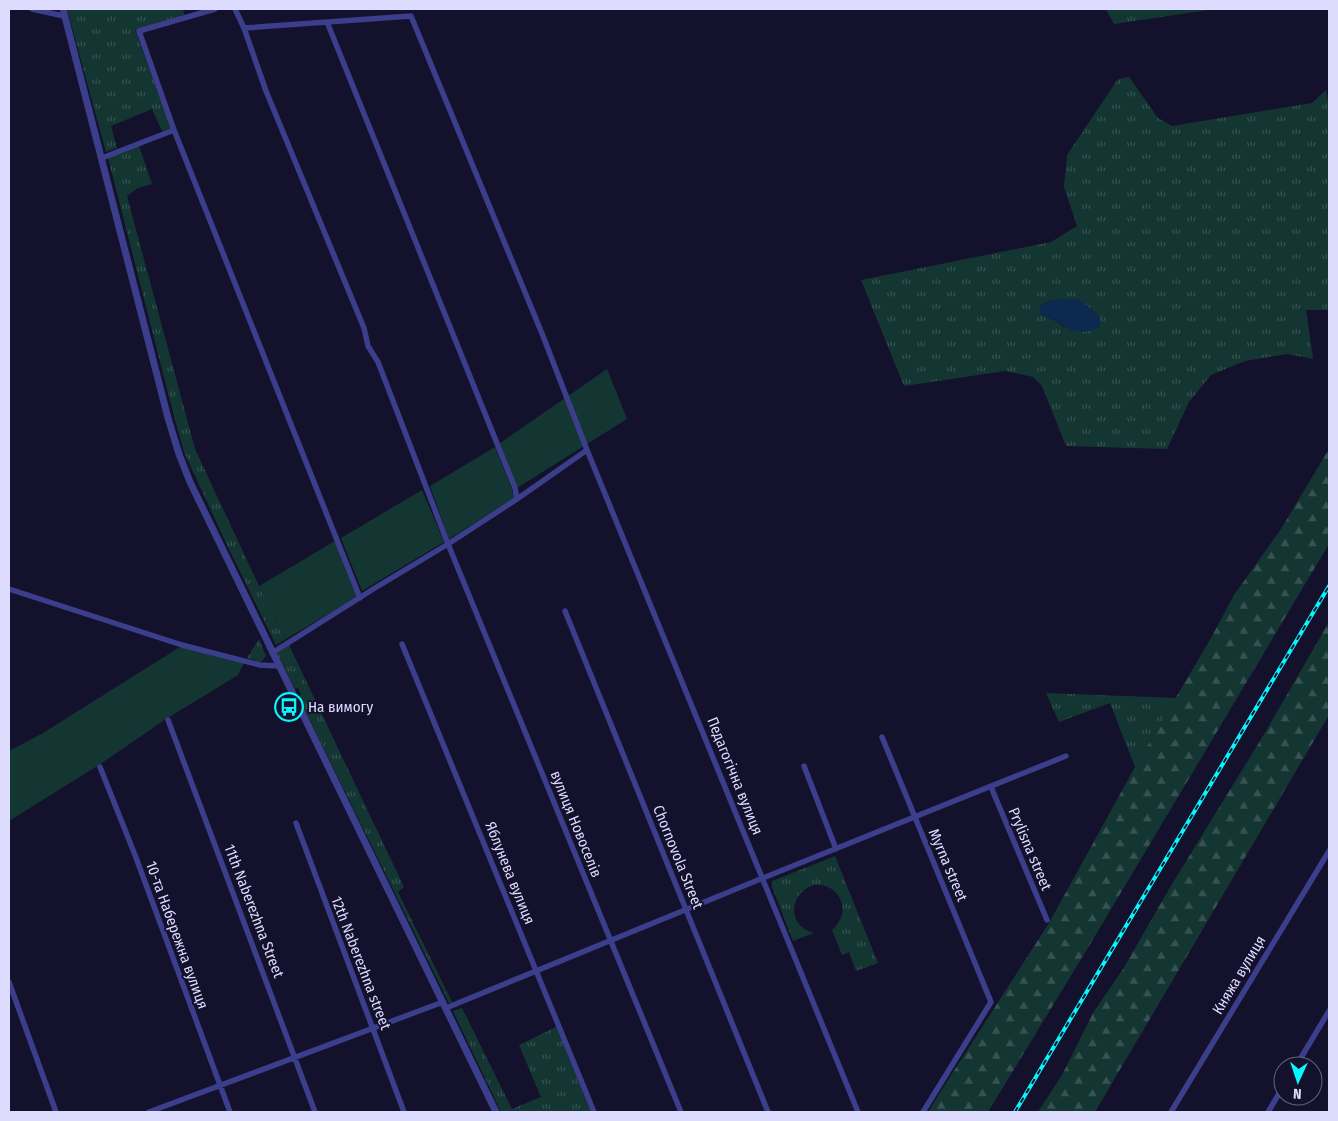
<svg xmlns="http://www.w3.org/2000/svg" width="1338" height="1121" font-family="'Fira Sans Condensed',sans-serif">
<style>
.grass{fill:url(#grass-tufts);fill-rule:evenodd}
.forest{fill:url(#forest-firs)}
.garden{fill:#143632}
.water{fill:#0c294f}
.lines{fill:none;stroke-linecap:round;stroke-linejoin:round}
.minor{stroke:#3b3e8b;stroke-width:5.5}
.tertiary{stroke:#3b3e8b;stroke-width:7}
.rail-casing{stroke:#08f7ff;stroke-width:4}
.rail{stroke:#14112c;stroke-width:2;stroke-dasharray:5.5;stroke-linecap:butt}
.labels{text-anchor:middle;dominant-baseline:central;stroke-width:4;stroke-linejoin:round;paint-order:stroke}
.poi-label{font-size:15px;fill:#dddcff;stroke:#14112c;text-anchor:start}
.street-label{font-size:15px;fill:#dddcff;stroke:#14112c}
</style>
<defs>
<pattern id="grass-tufts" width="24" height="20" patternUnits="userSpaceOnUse" patternTransform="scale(1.25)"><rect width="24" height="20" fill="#143632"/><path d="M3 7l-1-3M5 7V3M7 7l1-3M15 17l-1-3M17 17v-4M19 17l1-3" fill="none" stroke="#365251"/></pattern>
<pattern id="forest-firs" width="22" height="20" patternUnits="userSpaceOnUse" patternTransform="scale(1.25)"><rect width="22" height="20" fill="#143632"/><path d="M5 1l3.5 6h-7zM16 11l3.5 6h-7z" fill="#365251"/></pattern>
</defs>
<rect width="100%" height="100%" fill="#14112c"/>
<path class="grass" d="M67 9H183L184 15 135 30 171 128 162 131 152 109 111 126 117 148 106 152Z
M1106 9H1215L1114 24Z
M1129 77 1158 118 1172 126 1312 103 1326 90 1329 107V310H1306L1313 359 1287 354 1245 361 1211 375 1189 402 1167 449 1066 446 1042 386 1033 377 1005 371 904 386 861 280 1051 242 1077 226 1064 187 1067 155 1118 79ZM1063 299H1076L1084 303 1098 316 1101 324 1063 327C1059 321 1046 317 1040 314L1041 305 1047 302Z
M139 146 152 184 138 188 127 196 195 449 259 586 286 639 276 645 225 541 184 452 174 416 108 158Z
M259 639 266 656 261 662 247 658Z
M289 645 404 887 398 892 452 1002 449 1003 298 696 301 695 298 688 295 689 277 653Z
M1046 693 1176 698 1135 767 1110 703 1059 722Z
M835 856 878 963 856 971 849 952 842 955 832 930C861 905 824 868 801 893 796 898 794 905 794 911 795 923 803 930 814 933L793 941 772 887V881Z
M462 1008 512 1109 541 1097 519 1045 556 1027 591 1112H501L453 1011Z"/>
<path class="forest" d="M1329 449V544L1089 946 988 1112H928L941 1091 1049 923 1135 767 1211 638 1234 595 1281 529Z
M1329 622V715L1095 1112H1038L1062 1075 1093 1013 1123 969 1172 884 1263 736Z"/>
<path class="garden" d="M607 369 627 419 517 488 500 443Z
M495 447 512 489 514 498 449 539 430 486Z
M422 490 444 542 362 591 341 538Z
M335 541 357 597 286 639 259 586Z
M180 647 244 663 238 675 166 719 99 765 9 821V751L43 733Z"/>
<path class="water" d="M1063 299H1076L1084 303 1098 316 1101 323 1100 326C1089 334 1076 333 1065 327 1062 326 1061 323 1058 322 1052 319 1046 316 1040 314 1037 300 1053 300 1063 299Z"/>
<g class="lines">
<path class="minor" d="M32 9 64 16
M235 9 244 28 411 16 543 336 587 450 858 1112
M327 22 515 488 517 499
M244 28 266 91 364 328 368 346 378 362 448 544 681 1112
M174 130 139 31 215 9
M102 158 174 130 360 598
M9 589 182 645 260 665 279 666
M565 611 768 1112
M402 644 594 1112
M272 653 375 588 448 544 517 499 587 450
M168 720 315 1112
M882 737 991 1002 923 1112
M804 766 836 849
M100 767 135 855 230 1112
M991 787 1047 920
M296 823 404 1112
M9 982 56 1112
M446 1008 763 878 1066 756
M1296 1066 1329 1011
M149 1112 443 1002
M1171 1112 1329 851
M1268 1112 1283 1087"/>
<path class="tertiary" d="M63 9 168 418 179 454 190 482 496 1112"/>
<defs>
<path id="rail" d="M1015 1112 1329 586"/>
</defs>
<use href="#rail" class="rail-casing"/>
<use href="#rail" class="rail"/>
</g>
<defs>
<symbol id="bus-ring" viewBox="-11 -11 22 22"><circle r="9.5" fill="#14112c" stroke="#08f7ff" stroke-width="1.5"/><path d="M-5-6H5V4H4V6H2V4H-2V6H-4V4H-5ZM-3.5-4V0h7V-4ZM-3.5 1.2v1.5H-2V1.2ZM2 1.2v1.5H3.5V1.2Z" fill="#08f7ff"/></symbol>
</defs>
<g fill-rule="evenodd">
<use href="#bus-ring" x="273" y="691" width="32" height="32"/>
</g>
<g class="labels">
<g class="poi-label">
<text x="308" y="707">На вимогу</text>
</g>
<g class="street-label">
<text transform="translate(735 776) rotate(68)">Педагогічна вулиця</text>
<text transform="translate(576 824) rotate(68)">вулиця Новоселів</text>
<text transform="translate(1030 849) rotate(67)">Prylisna street</text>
<text transform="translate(678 857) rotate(68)">Chornovola Street</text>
<text transform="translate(948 865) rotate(67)">Myrna street</text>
<text transform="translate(510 873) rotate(68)">Яблунева вулиця</text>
<text transform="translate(254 911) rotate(69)">11th Naberezhna Street</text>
<text transform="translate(177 935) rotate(70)">10-та Набережна вулиця</text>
<text transform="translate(361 963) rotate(69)">12th Naberezhna street</text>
<text transform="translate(1239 975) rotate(-59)">Княжа вулиця</text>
</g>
</g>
<rect width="1338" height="1121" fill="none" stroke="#dddcff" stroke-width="20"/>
<g transform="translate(1298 1081) rotate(183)"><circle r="24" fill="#14112c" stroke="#646280"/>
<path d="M0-4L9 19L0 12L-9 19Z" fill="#08f7ff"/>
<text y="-8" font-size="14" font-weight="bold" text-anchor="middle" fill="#dddcff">N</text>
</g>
</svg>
